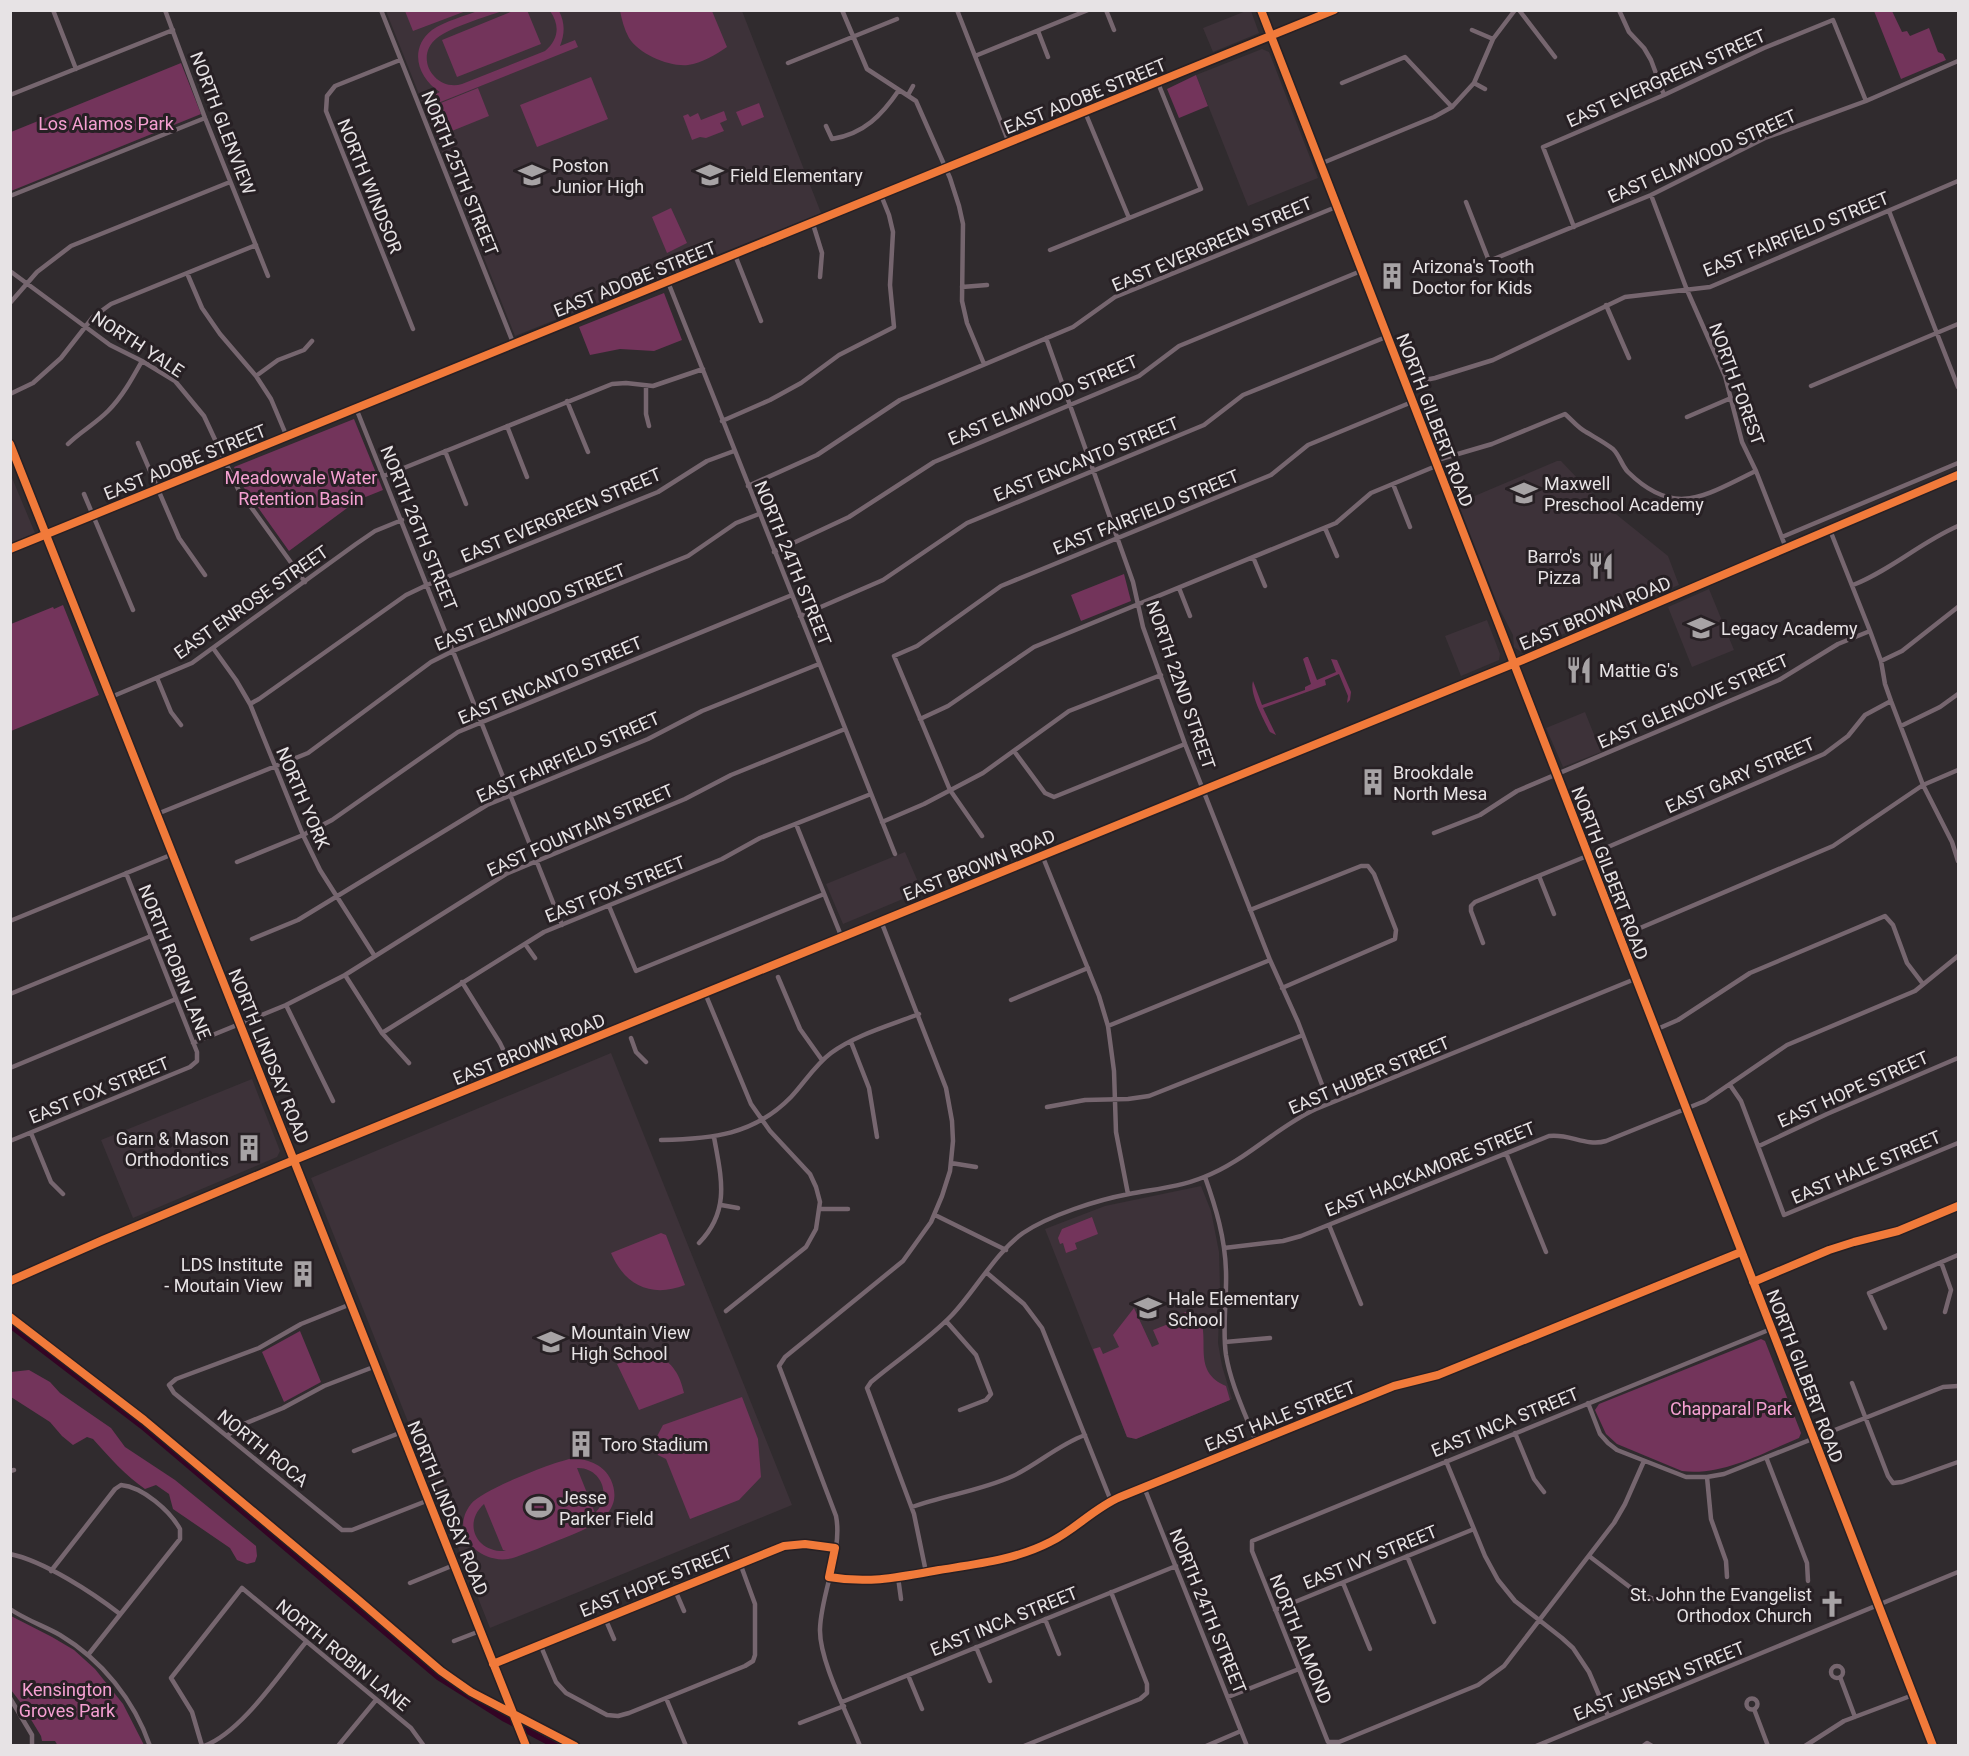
<svg xmlns="http://www.w3.org/2000/svg" width="1969" height="1756" font-family="Roboto,sans-serif">
<style>
.built{fill:#3d3239}
.green{fill:#73345b;fill-rule:evenodd}
.lines{fill:none;stroke-linecap:round;stroke-linejoin:round}
.canal{stroke:#330424;stroke-width:6}
.street{stroke:#76666f;stroke-width:4.5}
.secondary{stroke:#6e5e67;stroke-width:6}
.primary{stroke:#77656f;stroke-width:7}
.cycleway-casing{stroke:#272024;stroke-width:11}
.cycleway{stroke:#f17a3a;stroke-width:8}
.labels{text-anchor:middle;dominant-baseline:central;stroke-width:6;stroke-linejoin:round;paint-order:stroke}
.street-label{font-size:18px;fill:#e7e3e5;stroke:#272024}
.park-label{font-size:18px;fill:#f5a0d2;stroke:#272024}
.poi-label{font-size:18px;fill:#e7e3e5;stroke:#272024;text-anchor:start}
</style>
<rect width="100%" height="100%" fill="#302b2e"/>
<path class="built" d="M386 11H742L821 213 515 336Z
M1246 11H1251L1259 33 1213 52 1203 28Z
M1262 49 1269 52 1318 178 1248 206 1196 75Z
M1557 461H1561L1596 498 1668 556 1679 585 1521 652 1514 647 1513 635 1499 608 1458 503Z
M10 473 35 533 11 543 10 542Z
M1709 589 1734 650 1692 667 1668 607Z
M1487 620 1500 654 1499 660 1461 676 1445 636Z
M1585 712 1601 752 1563 767 1546 728Z
M905 852 922 891 843 924 826 884Z
M611 1053 792 1505 490 1628 311 1178Z
M252 1079 280 1151 277 1157 133 1218 101 1140Z
M1201 1186 1211 1211 1219 1252 1220 1289 1218 1343 1222 1366 1232 1399 1136 1439 1127 1437 1045 1229 1105 1206Z"/>
<path class="green" d="M480 10 502 11C485 17 451 27 437 38 413 57 435 92 462 84L545 51C559 39 560 25 550 11H559C565 23 565 33 560 46L575 40 578 47 428 107 425 99 440 92C418 78 408 49 432 30 445 21 465 16 480 10Z
M527 10 541 44 457 77 442 40 513 11Z
M405 11H466L413 31Z
M620 11H712L727 47C715 55 702 63 688 65 669 67 639 54 629 38 624 29 622 20 620 11Z
M1874 11H1892L1902 32 1907 31 1910 36 1929 28 1938 52 1943 54 1946 60 1901 79Z
M181 63 201 114 11 191V132Z
M1196 75 1208 106 1179 118 1167 89Z
M591 77 608 119 537 147 520 105Z
M478 88 489 116 437 137 426 109Z
M759 103 764 117 742 126 736 112Z
M724 111 727 120 720 123 724 131 706 138 700 137 692 140 683 116 688 114 690 117 698 113 701 120Z
M671 208 687 243 667 253 652 217Z
M664 293 682 340 654 351 620 349 590 355 579 327Z
M354 419 383 490 358 500 289 551 242 485 234 467Z
M1124 574 1131 601 1081 621 1071 595Z
M63 605 99 695 11 731V624L53 607 54 609Z
M1306 657H1308L1317 680 1336 672 1331 659 1337 660 1351 692 1350 700 1347 703 1348 696 1339 674 1325 680 1326 685 1263 708 1276 735 1270 732C1264 720 1249 693 1253 681L1262 705 1305 690V687L1311 684 1303 659Z
M1092 1217 1098 1234 1075 1243 1077 1249 1066 1253 1063 1243 1060 1244 1058 1238 1062 1229Z
M661 1233 666 1235 685 1285C652 1298 625 1286 611 1253Z
M1134 1308 1152 1347 1159 1344 1153 1330 1176 1321 1175 1316 1191 1310 1194 1317 1199 1315C1211 1341 1191 1371 1226 1386L1230 1400 1136 1439 1127 1437 1093 1349 1100 1347 1103 1354 1119 1347 1113 1335Z
M300 1331 321 1382 284 1402 262 1352Z
M1761 1339 1765 1341 1801 1433 1799 1438C1762 1453 1723 1476 1682 1471L1617 1444 1606 1434 1595 1410 1599 1404Z
M656 1354C673 1363 680 1375 684 1393L639 1410 617 1364 644 1355Z
M29 1370 50 1382 60 1393 111 1428 125 1447 175 1480 256 1546 257 1556 255 1562 247 1564 237 1560 230 1548 173 1509 169 1494 156 1485 145 1489C126 1476 109 1457 93 1439L87 1437 73 1445 62 1436 50 1422 11 1397V1372Z
M742 1397 758 1439 761 1477 739 1500 690 1519 666 1459 658 1455 653 1444 663 1425Z
M574 1458C590 1460 604 1465 611 1480 627 1517 583 1530 559 1540 544 1546 530 1552 516 1557 483 1569 447 1534 471 1504 482 1490 555 1461 574 1458ZM577 1468C601 1467 613 1496 595 1513ZM484 1504 503 1550 506 1551C477 1553 462 1524 484 1504Z
M11 1616 52 1637 74 1650 95 1669 123 1704 144 1745 58 1746 55 1741H42L41 1736 21 1703 11 1690Z"/>
<g class="lines">
<path class="canal" d="M10 1325 142 1426 438 1677 503 1718 556 1746"/>
<path class="street" d="M53 10 76 69
M165 10 205 118 268 276
M381 10 514 345
M842 10 867 69 916 101 950 178 959 206 963 224 962 301 967 323 984 364
M957 10 1009 143
M1106 10 1114 30
M1519 10 1555 57
M1619 10 1629 32 1644 48 1651 60 1664 95
M1472 30 1493 39
M1038 31 1048 57
M1271 37 1334 10
M975 56 1088 10
M400 60 335 86 327 96 326 111 413 329
M788 63 897 19
M1342 83 1405 57 1452 107
M1474 83 1485 89
M10 95 173 30
M908 95 913 86
M1085 112 1129 218
M826 126 832 139C864 134 882 115 899 90
M1320 164 1434 117 1452 107 1474 83 1493 39 1515 10
M1651 195 1687 290 1725 376 1742 442 1756 471 1786 548
M10 196 205 118
M1466 202 1489 261 1651 195 1765 138 1866 101 1958 61
M1889 211 1958 387
M813 224 822 253 820 277
M1574 227 1543 147 1664 95 1764 48 1833 20 1866 101
M1050 250 1201 189 1158 83
M735 255 761 321
M10 271 110 345 142 361 175 381 204 416 238 489 305 582
M187 273 202 308 220 334 256 376 271 399 287 437
M668 282 895 854
M962 287 987 285
M10 303 37 272 71 246 230 182
M1606 305 1629 358
M1046 338 1133 582 1143 627 1185 744 1270 960 1298 1022 1329 1103
M256 376 278 360 304 350 312 341
M1405 384 1435 378 1493 360 1625 297 1710 287 1958 181
M646 386V414L649 426
M1811 386 1958 324
M10 394 33 383 61 358 93 317 111 304 256 245
M567 401 588 452
M356 408 562 925
M1687 417 1731 398
M722 421 770 400 801 383 839 355 894 327 890 285 893 232 889 215 881 195
M507 426 527 477
M138 443 179 538 205 575
M68 444C80 432 95 424 108 411 122 397 132 379 142 361
M445 451 466 504
M1434 461 1492 444 1565 414C1572 420 1578 428 1586 432 1596 438 1604 442 1613 449 1620 456 1622 466 1628 472 1676 519 1705 495 1756 471
M384 476 612 384 626 383 653 386 703 369
M1393 484 1410 527
M748 486 817 455 900 400 1073 327 1115 297 1336 207
M84 494 133 610
M1325 528 1337 556
M1830 530 1870 631 1881 661 1885 684 1891 701 1923 785 1952 842 1958 861
M1782 537 1958 463
M774 552 849 517 934 462 1139 376 1179 346 1361 271
M1253 557 1265 586
M1853 585C1891 570 1921 542 1958 526
M1179 588 1190 616
M800 616 883 580 967 523 1204 425 1243 395 1386 337
M213 648 236 680 250 704 303 835 320 870 374 955
M1881 661 1902 651 1958 607
M157 678 171 712 181 725
M111 697 192 663 356 544 375 531 402 520
M250 704 259 699 406 595 427 585 658 492 707 461 734 451
M920 719 948 706 1034 647 1336 523 1371 493 1436 466
M1901 726 1940 707 1958 694
M1014 751 1045 793 1054 797 1185 744
M157 814 308 753 431 662 453 651 688 556 736 523 759 514
M882 822 924 804 983 773 1069 711 1161 675
M796 824 842 938
M1434 833 1480 815 1517 791 1779 680 1838 644 1870 631
M982 836 950 790 894 656 917 646 1001 586 1271 475 1308 445 1412 402
M1042 855 1099 996 1108 1026 1114 1071 1116 1132 1128 1194
M237 862 303 835 332 820 458 732 792 595
M1539 876 1554 914
M609 906 636 971 824 894
M1250 910 1361 866H1368L1374 874 1396 930 1395 939 1282 988
M10 921 173 854
M1619 937 1833 846 1923 785 1958 770
M252 939 298 920 487 805 648 739 702 711 819 664
M1483 943 1471 911V906L1475 902 1587 856 1824 754 1848 736 1865 715 1891 701
M525 944 535 958
M345 975 382 1033 409 1063
M778 977 800 1029 822 1060
M462 982 500 1043 514 1072
M705 993 751 1104 770 1131 810 1174 816 1187 820 1202 816 1229 806 1247 726 1311
M10 994 151 936
M1011 1000 1088 968
M286 1005 333 1101
M1108 1026 1270 960
M1655 1030 1678 1020 1750 973 1885 916 1893 925 1907 963 1923 984
M382 1033 544 932 722 859 760 838 871 794
M631 1038 636 1052 646 1062
M851 1042 869 1088 877 1137
M193 1043 286 1005 345 975 506 874 685 799 731 775 845 729
M10 1068 176 999
M1730 1085 1741 1101 1784 1215 1958 1143
M1047 1107 1085 1100 1128 1099 1149 1096 1303 1035
M31 1133 51 1182 63 1194
M661 1140C712 1139 754 1135 791 1097 805 1082 815 1065 831 1053 855 1035 891 1025 919 1014
M10 1141 190 1067 197 1061V1052L126 873
M1759 1146 1827 1114 1958 1058
M1506 1153 1546 1252
M951 1163 976 1167
M1205 1177C1216 1208 1225 1238 1226 1271 1227 1299 1222 1327 1226 1355 1231 1385 1245 1413 1256 1442
M721 1205 738 1208
M820 1209H848
M935 1215 1006 1250
M1329 1225 1361 1304
M699 1243C731 1210 721 1177 714 1137
M1224 1248 1283 1241 1301 1236 1549 1136C1569 1133 1586 1147 1606 1141L1705 1101 1787 1045 1915 991 1958 956
M1941 1262 1951 1290 1945 1312
M987 1273 1024 1304 1042 1328 1111 1501
M1753 1282 1829 1250 1854 1242 1898 1231 1958 1206
M351 1304 301 1324 259 1348 176 1379 169 1385 174 1393 342 1530H352L429 1500
M946 1321 976 1355 991 1394 986 1400 960 1410
M1885 1328 1869 1293 1958 1255
M1225 1342 1270 1338
M1852 1383 1888 1476 1893 1483 1902 1482 1958 1462
M1588 1403 1600 1434 1608 1443 1617 1450 1686 1477H1707L1724 1474 1943 1387 1958 1386
M1515 1433 1534 1479 1544 1492
M227 1436 239 1426 283 1408 324 1386 376 1366
M354 1451 402 1432
M1766 1457 1807 1563 1808 1581
M1446 1461 1485 1556 1498 1580 1515 1601 1562 1638 1573 1648 1589 1672 1608 1716
M1644 1461 1625 1504 1614 1523 1504 1666 1478 1685 1339 1742H1328L1252 1551V1541L1771 1329
M10 1471 14 1470
M1707 1477 1711 1519 1726 1561 1727 1577
M1144 1487 1247 1746
M912 1507C945 1495 980 1491 1013 1476 1038 1464 1058 1445 1085 1435
M10 1554C44 1561 93 1593 120 1614
M1407 1556 1434 1622
M1589 1556 1639 1594 1654 1599
M51 1571 115 1489 121 1485C143 1487 170 1511 180 1529V1539L88 1655
M926 1572 914 1514 867 1388 871 1382C897 1360 928 1340 952 1315 975 1291 996 1252 1023 1233 1050 1215 1097 1200 1129 1194 1155 1189 1180 1187 1204 1177 1246 1161 1276 1127 1316 1109L1635 979
M829 1577C869 1584 900 1577 939 1570 977 1564 1015 1560 1050 1542 1075 1530 1094 1508 1120 1497L1394 1386 1438 1375 1741 1252
M898 1577 901 1599
M410 1583 454 1565
M1343 1583 1370 1649
M675 1590 684 1611
M10 1609C26 1620 44 1626 60 1635 102 1660 134 1700 150 1746
M1275 1610 1474 1529
M605 1618 614 1639
M1045 1619 1059 1654
M454 1641 480 1631
M540 1644 556 1682 566 1693 607 1715 618 1716 629 1713 745 1666 753 1661 755 1655V1604L740 1563
M976 1647 990 1681
M493 1664 777 1548 805 1544 835 1548
M1831 1672a6 6 0 1 1 12 0a6 6 0 1 1-12 0Z
M908 1675 922 1709
M1840 1677 1855 1717
M1228 1697 1299 1669
M10 1698 32 1735V1746
M666 1698 686 1746
M1746.5 1704a5.5 5.5 0 1 1 11 0a5.5 5.5 0 1 1-11 0Z
M842 1702 1176 1566
M1754 1709 1768 1746
M800 1723 844 1706
M202 1746 192 1712 171 1678 242 1588 411 1728 424 1746
M204 1746C242 1732 280 1673 306 1642
M338 1746 376 1700
M860 1746C848 1715 819 1660 820 1629 821 1593 843 1551 836 1516L779 1366 785 1357 903 1261 931 1222 942 1196 950 1171 953 1141 952 1121 946 1088 881 921
M1024 1746 1140 1699 1147 1693V1684L1111 1592
M1206 1746 1241 1731
M1536 1746 1958 1572
M1643 1746 1647 1743 1652 1746
M1805 1746 1844 1721 1913 1695"/>
<path class="secondary" d="M10 444 526 1746
M10 549 1271 37
M10 1281 103 1240 282 1165 1525 659 1958 475"/>
<path class="primary" d="M1261 10 1933 1746"/>
<defs>
<path id="cycleway" d="M1261 10 1933 1746
M10 444 526 1746
M10 549 1334 10
M10 1281 103 1240 282 1165 1525 659 1958 475
M1753 1282 1829 1250 1854 1242 1898 1231 1958 1206
M10 1317 144 1420 355 1597 441 1671 471 1692 575 1746
M493 1664 784 1546 805 1544 835 1548 829 1577C869 1584 900 1577 939 1570 977 1564 1015 1560 1050 1542 1075 1530 1094 1508 1120 1497L1394 1386 1438 1375 1741 1252"/>
</defs>
<use href="#cycleway" class="cycleway-casing"/>
<use href="#cycleway" class="cycleway"/>
</g>
<defs>
<symbol id="school-bare" viewBox="-9 -9 18 18"><path d="M0-5L7-2L0 1L-7-2ZM-4 1L0 2.5L4 1V4Q0 6-4 4Z" fill="#a7a3a5" stroke="#272024" stroke-width="2.5" paint-order="stroke"/></symbol>
<symbol id="building-bare" viewBox="-9 -9 18 18"><path d="M-4-6H4V6H1V3H-1V6H-4ZM-2.5-4.3h1.7v1.8h-1.7ZM.8-4.3h1.7v1.8H.8ZM-2.5-1h1.7V.8h-1.7ZM.8-1h1.7V.8H.8Z" fill="#a7a3a5" stroke="#272024" stroke-width="2.5" paint-order="stroke"/></symbol>
<symbol id="restaurant-bare" viewBox="-9 -9 18 18"><path d="M-5-6h1v4h1v-4h1v4h1v-4h1v5L-1.5 .5V6h-2V.5L-5-1ZM5-6V6H3V1.5H1.5Q1.5-4 5-6Z" fill="#a7a3a5" stroke="#272024" stroke-width="2.5" paint-order="stroke"/></symbol>
<symbol id="stadium-bare" viewBox="-9 -9 18 18"><path d="M0-5a6.5 5 0 1 0 0 10a6.5 5 0 1 0 0-10ZM-3.5-1.8h7v3.6h-7Z" fill="#a7a3a5" stroke="#272024" stroke-width="2.5" paint-order="stroke"/></symbol>
<symbol id="church-bare" viewBox="-9 -9 18 18"><path d="M-1.2-6h2.4v3.5h3.3v2.4h-3.3V6h-2.4V-.1h-3.3v-2.4h3.3Z" fill="#a7a3a5" stroke="#272024" stroke-width="2.5" paint-order="stroke"/></symbol>
</defs>
<g fill-rule="evenodd">
<use href="#school-bare" x="513" y="156" width="38" height="38"/>
<use href="#school-bare" x="691" y="156" width="38" height="38"/>
<use href="#building-bare" x="1373" y="257" width="38" height="38"/>
<use href="#school-bare" x="1505" y="474" width="38" height="38"/>
<use href="#restaurant-bare" x="1582" y="547" width="38" height="38"/>
<use href="#school-bare" x="1682" y="609" width="38" height="38"/>
<use href="#restaurant-bare" x="1560" y="651" width="38" height="38"/>
<use href="#building-bare" x="1354" y="763" width="38" height="38"/>
<use href="#building-bare" x="230" y="1129" width="38" height="38"/>
<use href="#building-bare" x="284" y="1255" width="38" height="38"/>
<use href="#school-bare" x="1129" y="1289" width="38" height="38"/>
<use href="#school-bare" x="532" y="1323" width="38" height="38"/>
<use href="#building-bare" x="562" y="1425" width="38" height="38"/>
<use href="#stadium-bare" x="520" y="1488" width="38" height="38"/>
<use href="#church-bare" x="1813" y="1585" width="38" height="38"/>
</g>
<g class="labels">
<g class="street-label">
<text transform="translate(1666 78) rotate(-24)">EAST EVERGREEN STREET</text>
<text transform="translate(1085 96) rotate(-22)">EAST ADOBE STREET</text>
<text transform="translate(223 123) rotate(69)">NORTH GLENVIEW</text>
<text transform="translate(1702 156) rotate(-24)">EAST ELMWOOD STREET</text>
<text transform="translate(460 173) rotate(68)">NORTH 25TH STREET</text>
<text transform="translate(370 186) rotate(68)">NORTH WINDSOR</text>
<text transform="translate(1796 234) rotate(-22)">EAST FAIRFIELD STREET</text>
<text transform="translate(1212 244) rotate(-23)">EAST EVERGREEN STREET</text>
<text transform="translate(635 279) rotate(-22)">EAST ADOBE STREET</text>
<text transform="translate(138 344) rotate(33)">NORTH YALE</text>
<text transform="translate(1737 384) rotate(70)">NORTH FOREST</text>
<text transform="translate(1043 400) rotate(-23)">EAST ELMWOOD STREET</text>
<text transform="translate(1435 420) rotate(69)">NORTH GILBERT ROAD</text>
<text transform="translate(1086 459) rotate(-22)">EAST ENCANTO STREET</text>
<text transform="translate(185 462) rotate(-22)">EAST ADOBE STREET</text>
<text transform="translate(1146 512) rotate(-22)">EAST FAIRFIELD STREET</text>
<text transform="translate(561 515) rotate(-23)">EAST EVERGREEN STREET</text>
<text transform="translate(419 528) rotate(68)">NORTH 26TH STREET</text>
<text transform="translate(793 563) rotate(68)">NORTH 24TH STREET</text>
<text transform="translate(251 602) rotate(-35)">EAST ENROSE STREET</text>
<text transform="translate(530 607) rotate(-22)">EAST ELMWOOD STREET</text>
<text transform="translate(1595 613) rotate(-23)">EAST BROWN ROAD</text>
<text transform="translate(550 680) rotate(-23)">EAST ENCANTO STREET</text>
<text transform="translate(1181 685) rotate(71)">NORTH 22ND STREET</text>
<text transform="translate(1693 701) rotate(-24)">EAST GLENCOVE STREET</text>
<text transform="translate(568 757) rotate(-24)">EAST FAIRFIELD STREET</text>
<text transform="translate(1740 775) rotate(-24)">EAST GARY STREET</text>
<text transform="translate(303 798) rotate(67)">NORTH YORK</text>
<text transform="translate(580 830) rotate(-24)">EAST FOUNTAIN STREET</text>
<text transform="translate(979 865) rotate(-22)">EAST BROWN ROAD</text>
<text transform="translate(1610 873) rotate(69)">NORTH GILBERT ROAD</text>
<text transform="translate(615 889) rotate(-22)">EAST FOX STREET</text>
<text transform="translate(175 962) rotate(68)">NORTH ROBIN LANE</text>
<text transform="translate(529 1049) rotate(-22)">EAST BROWN ROAD</text>
<text transform="translate(269 1056) rotate(68)">NORTH LINDSAY ROAD</text>
<text transform="translate(1369 1075) rotate(-23)">EAST HUBER STREET</text>
<text transform="translate(1853 1089) rotate(-24)">EAST HOPE STREET</text>
<text transform="translate(99 1090) rotate(-22)">EAST FOX STREET</text>
<text transform="translate(1866 1167) rotate(-23)">EAST HALE STREET</text>
<text transform="translate(1430 1169) rotate(-22)">EAST HACKAMORE STREET</text>
<text transform="translate(1805 1376) rotate(69)">NORTH GILBERT ROAD</text>
<text transform="translate(1280 1416) rotate(-22)">EAST HALE STREET</text>
<text transform="translate(1505 1422) rotate(-22)">EAST INCA STREET</text>
<text transform="translate(263 1448) rotate(39)">NORTH ROCA</text>
<text transform="translate(448 1508) rotate(68)">NORTH LINDSAY ROAD</text>
<text transform="translate(1370 1557) rotate(-22)">EAST IVY STREET</text>
<text transform="translate(656 1581) rotate(-22)">EAST HOPE STREET</text>
<text transform="translate(1208 1611) rotate(68)">NORTH 24TH STREET</text>
<text transform="translate(1004 1621) rotate(-22)">EAST INCA STREET</text>
<text transform="translate(1301 1639) rotate(68)">NORTH ALMOND</text>
<text transform="translate(343 1655) rotate(39)">NORTH ROBIN LANE</text>
<text transform="translate(1659 1681) rotate(-22)">EAST JENSEN STREET</text>
</g>
<g class="park-label">
<text x="106" y="123">Los Alamos Park</text>
<text x="301" y="477">Meadowvale Water<tspan x="301" dy="21">Retention Basin</tspan></text>
<text x="1731" y="1408">Chapparal Park</text>
<text x="67" y="1689">Kensington<tspan x="67" dy="21">Groves Park</tspan></text>
</g>
<g class="poi-label">
<text x="552" y="165">Poston<tspan x="552" dy="21">Junior High</tspan></text>
<text x="730" y="175">Field Elementary</text>
<text x="1412" y="266">Arizona's Tooth<tspan x="1412" dy="21">Doctor for Kids</tspan></text>
<text x="1544" y="483">Maxwell<tspan x="1544" dy="21">Preschool Academy</tspan></text>
<text x="1581" y="556" text-anchor="end">Barro's<tspan x="1581" dy="21">Pizza</tspan></text>
<text x="1721" y="628">Legacy Academy</text>
<text x="1599" y="670">Mattie G's</text>
<text x="1393" y="772">Brookdale<tspan x="1393" dy="21">North Mesa</tspan></text>
<text x="229" y="1138" text-anchor="end">Garn &amp; Mason<tspan x="229" dy="21">Orthodontics</tspan></text>
<text x="283" y="1264" text-anchor="end">LDS Institute<tspan x="283" dy="21">- Moutain View</tspan></text>
<text x="1168" y="1298">Hale Elementary<tspan x="1168" dy="21">School</tspan></text>
<text x="571" y="1332">Mountain View<tspan x="571" dy="21">High School</tspan></text>
<text x="601" y="1444">Toro Stadium</text>
<text x="559" y="1497">Jesse<tspan x="559" dy="21">Parker Field</tspan></text>
<text x="1812" y="1594" text-anchor="end">St. John the Evangelist<tspan x="1812" dy="21">Orthodox Church</tspan></text>
</g>
</g>
<rect width="1969" height="1756" fill="none" stroke="#e7e3e5" stroke-width="24"/>
</svg>
